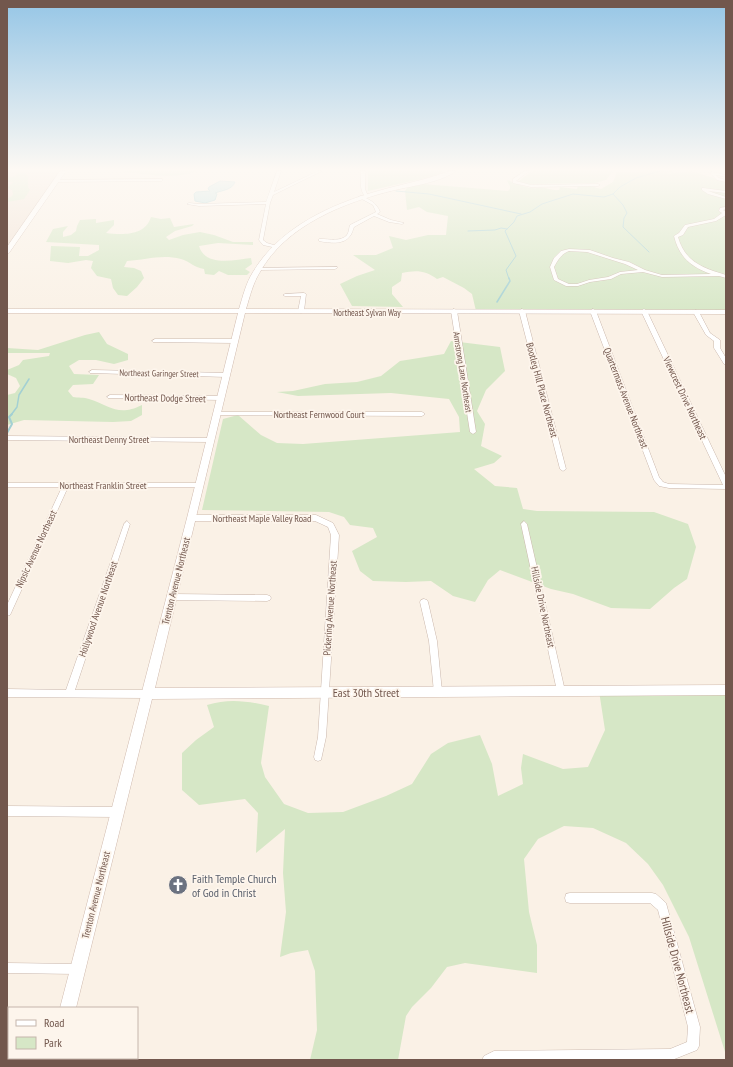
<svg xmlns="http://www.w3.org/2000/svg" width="733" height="1067" font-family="'PT Sans Narrow',sans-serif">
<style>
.residential{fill:#f1e2d5}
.green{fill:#d6e7c6}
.water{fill:#bce0e2;stroke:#a3d0d3}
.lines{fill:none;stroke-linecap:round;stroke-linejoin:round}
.stream-far2{stroke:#a3d0d3;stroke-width:1}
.stream-far1{stroke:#a3d0d3;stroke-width:1.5}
.stream{stroke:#a3d0d3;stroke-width:2}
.street-casing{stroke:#cbb8ad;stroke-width:1}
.secondary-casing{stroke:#d0baae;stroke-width:1}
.street{fill:#fff;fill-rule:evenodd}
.secondary{fill:#fff;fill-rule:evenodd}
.labels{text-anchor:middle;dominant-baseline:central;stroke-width:3.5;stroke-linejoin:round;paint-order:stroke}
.far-street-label{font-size:9px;fill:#72574d;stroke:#fdf5ec}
.street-label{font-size:10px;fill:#72574d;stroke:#fdf5ec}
.near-street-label{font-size:12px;fill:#72574d;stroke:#fdf5ec}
.near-worship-label{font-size:12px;fill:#5b616d;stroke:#fdf5ec;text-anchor:start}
</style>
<rect width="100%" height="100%" fill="#faf1e6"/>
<path class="residential" d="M7 171H61L7 246Z"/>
<path class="green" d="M23 171 28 176V187L30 190 24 199 7 202V199L12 196 13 194 12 190 7 188 13 182H7V178L15 176 18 172Z
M123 171H197C175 180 148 174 124 172Z
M368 171H445L430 177 368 191Z
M532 171H613L606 180 595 183 526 184 519 181Z
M658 171H673L667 174 692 171 726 182V311H476L472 294 464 288 443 277 437 279C425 270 416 270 402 273L401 281 392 287V294L403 307 352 306 340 284 357 276 375 270 353 255H376L393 248 389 236 406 240 428 235H446L448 216 427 212 419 207 407 210 405 191 408 186 423 184 508 191 510 189V186L507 181 508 180C520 185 527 189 539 188 546 187 552 191 559 190L560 187 577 189 578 186H590L601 189 613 182 617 172Z
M151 217 161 219 170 218 174 227 194 224 192 226 175 231 166 237 169 240 183 235 200 232 214 235 233 242H253V245L218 243 199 246C205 267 234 260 251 258L252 264 245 269 250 272 247 275H228L219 271 214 275 205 274 204 269C195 268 189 261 181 259 161 254 146 260 127 261L124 267 134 268 141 271 144 278 137 287 127 296 118 295 113 288 111 279 97 276 91 268 93 261 86 260 68 263 50 261 51 246 80 247 79 256H88L99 250V245L46 242 53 229 68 226 63 232V237L71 235 76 231 77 226 80 220 96 219V223L114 220V225L106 233C123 235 145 236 151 217Z
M99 332 107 344 128 354V360L114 364 96 360H79L69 366 74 374 99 375 93 384 73 385 68 391 73 397C78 398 84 397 89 399 111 406 118 417 142 405V415L131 421 113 422 24 420 7 425V395L15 393 20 386 16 378 7 374V370L19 365 23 360 49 356 50 353H7V348L38 350 85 335Z
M451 341 500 347 505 371 486 390 477 411 485 424 481 446 502 456 494 463 474 469 495 486 517 488 523 509 537 511 654 512 688 524 696 547 687 579 674 588 650 609 611 608 573 594 551 589 500 570 488 580 475 602 453 596 431 581 406 582 373 581 360 571 352 551 377 537 373 528 350 525 344 517 329 512 202 510 223 419 238 415 261 435 277 443 303 444 460 432 459 417 449 399 391 393 298 396 277 392 293 391 325 384 357 382 381 376 400 361 444 354Z
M726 690V1055L689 937 663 885 648 864 626 843 593 828 564 826 538 839 524 859 529 912 537 945V973L465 963 447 967 431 988 412 1007 406 1016 398 1060H310L317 1030 315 971 308 950 291 953 280 957 286 912 283 873 285 829 256 853 258 813 245 799 199 805 182 790V753L196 740 214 727 207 705C229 698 248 701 269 706L261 763 265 777 284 804 308 813 343 812 386 796 412 784 431 754 448 743 480 735 492 764 498 796 523 784 521 768 523 754 563 769 588 767 605 730 599 691Z"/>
<path class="water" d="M220 181 235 182C232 190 223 190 215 193L217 194 215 200 205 203 195 201 194 194 196 192 210 191 208 189 209 187Z"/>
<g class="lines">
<path class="stream-far2" d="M396 191 429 194 521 214
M613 194 623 205 627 213 624 218 623 227 649 252
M468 231 495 230 501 228 507 229
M509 279 506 270 516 256 505 231 514 222 517 216 530 212 542 204 573 194 604 197 613 194 620 187 636 178 660 171"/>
<path class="stream-far1" d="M497 302 510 281 509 278
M11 415 17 407 19 395 29 379"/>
<path class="stream" d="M7 433 12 424 9 417 12 414"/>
<defs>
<path id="street" d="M277 171H281L274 192 318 171H322L273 195 270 203 263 240 267 243 277 246V248L263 245 259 240 266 204 199 206 187 204 189 203 199 204 266 202Z
M361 171H365V189L368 196 366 197C359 191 361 180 361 171Z
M525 171H529L516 181 531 185 598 184 600 185 598 186 531 187 513 183V179Z
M712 172 726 175V177L716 175 719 178 726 180V182L717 180 710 173Z
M162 179V181H161L57 182 55 181 57 180Z
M703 188 726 191V193L708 191 726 197V199L708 194 702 190V188Z
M361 196C369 199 377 203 380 212L377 214 391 220 404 223 402 224 389 222 374 216 354 227C353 229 352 234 350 236 344 245 329 243 319 241V239H321C329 239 341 242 347 235 349 232 349 228 350 225L376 212 373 205 360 198 359 197Z
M726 207V209L723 210 726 212V215L716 221 688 227 683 235 678 237C685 262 703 268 726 275V278L719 276 662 277 643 272 621 274 611 279 590 282 578 286H566L554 280 550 267 554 258 561 251 569 249 590 250 613 258 629 262 645 270 662 275 711 274C691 267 679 257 674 236L679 233 685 225 714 219 722 213 719 211 720 208ZM569 251 587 252 625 264 638 270 620 272 608 277 589 280 577 284H569L558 279 554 267C558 260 561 254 569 251Z
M337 267V268L335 269 258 270 256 269 258 268Z
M304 293 306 294 304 311 301 313 298 311 301 296H285L283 295 285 294Z
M454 309 457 311 476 432 473 434 470 432 451 311Z
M522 309 525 311 566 469 563 471 560 469 519 311Z
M593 309 596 311 659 477 663 482 669 484 723 485 641 311 644 309 647 311 726 477V489L669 488 659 486 654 480 590 311Z
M696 310 699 312 710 333 720 340V348L726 358V365L724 364 714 348V341L706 335 693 312Z
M155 339H235L238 341 235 343 153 342 152 341Z
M92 370 227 373 230 375 227 377 90 373 89 372Z
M110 395 221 396 224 398 221 400 108 398 107 397Z
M217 412H422L425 414 422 416 215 415 214 414Z
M7 436 210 438 213 440 210 442 7 440Z
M7 483H200L203 485 200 487H68L11 613 10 615 7 616V605L62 487H7Z
M192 515H316L333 523 339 535 326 737 321 760 318 761 315 760 314 757 318 737 331 535 328 527 315 521H192L189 518Z
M127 521 130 524 75 690H147L150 691 151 694 150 697 147 698 7 697V689L66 690 124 524Z
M524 521 527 524 565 691 564 694 561 695 558 694 557 691 521 524Z
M172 594 267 595 270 596 271 598 270 600 267 601 172 600 169 599 168 597 169 595Z
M424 599 427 600 428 602 437 641 442 692 441 695 438 696 435 695 434 692 429 641 420 602 421 600Z
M7 806 117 807 120 809 122 812 120 815 117 817 7 816Z
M570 893H652L656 894 666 903 700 1027 699 1046 697 1050 672 1060H482L484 1056 494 1051 670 1049 687 1042 688 1027 658 910 650 903H570L566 902 565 898 566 894Z
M7 963 77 964 81 965 82 969 81 973 77 974 7 973Z"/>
<path id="secondary" d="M60 171H66L9 253 7 254V247Z
M449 171H456C442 182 412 186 395 190 345 202 286 225 260 272 253 283 250 296 246 309L726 310V314L245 313 155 688 726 685V695L152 699 76 1008H60L187 518 238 313H7V309H239C243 296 246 283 253 272 279 228 331 204 378 191 402 184 426 180 449 171Z
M46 1058H63V1060H46Z"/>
</defs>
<use href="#street" class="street-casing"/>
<use href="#secondary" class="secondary-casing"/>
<use href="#street" class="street"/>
<use href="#secondary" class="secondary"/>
</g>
<linearGradient id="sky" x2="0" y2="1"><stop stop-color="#96c6e6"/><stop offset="0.53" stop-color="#fdf9f4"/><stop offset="1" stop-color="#fdf9f4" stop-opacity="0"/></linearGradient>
<rect width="733" height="320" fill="url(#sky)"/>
<defs>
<symbol id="church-disc" viewBox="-11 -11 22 22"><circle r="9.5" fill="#6b7280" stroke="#fdf5ec"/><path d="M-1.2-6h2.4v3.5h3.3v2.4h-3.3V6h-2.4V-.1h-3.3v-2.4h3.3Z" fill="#fff"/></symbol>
</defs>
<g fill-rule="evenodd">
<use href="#church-disc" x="167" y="874" width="22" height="22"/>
</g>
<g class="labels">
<g class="far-street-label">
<text x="367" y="312">Northeast Sylvan Way</text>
<text transform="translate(463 372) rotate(81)">Armstrong Lane Northeast</text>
<text transform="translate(159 373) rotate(1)">Northeast Garinger Street</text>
</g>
<g class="street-label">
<text transform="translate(542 390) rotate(75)">Bootleg Hill Place Northeast</text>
<text transform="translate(165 398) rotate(1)">Northeast Dodge Street</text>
<text transform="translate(626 398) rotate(69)">Quartermass Avenue Northeast</text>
<text transform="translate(685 398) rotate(65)">Viewcrest Drive Northeast</text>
<text x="319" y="414">Northeast Fernwood Court</text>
<text x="109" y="439">Northeast Denny Street</text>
<text x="103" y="485">Northeast Franklin Street</text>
<text x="262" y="518">Northeast Maple Valley Road</text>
<text transform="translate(36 549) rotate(-65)">Nipsic Avenue Northeast</text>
<text transform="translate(176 581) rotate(-76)">Trenton Avenue Northeast</text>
<text transform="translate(543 607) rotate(78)">Hillside Drive Northeast</text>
<text transform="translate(330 608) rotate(-86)">Pickering Avenue Northeast</text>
<text transform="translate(98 609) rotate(-71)">Hollywood Avenue Northeast</text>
<text transform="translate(96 895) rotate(-76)">Trenton Avenue Northeast</text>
</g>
<g class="near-street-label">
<text x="366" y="692">East 30th Street</text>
<text transform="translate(678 965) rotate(75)">Hillside Drive Northeast</text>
</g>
<g class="near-worship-label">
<text x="192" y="878">Faith Temple Church<tspan x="192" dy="14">of God in Christ</tspan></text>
</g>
</g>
<rect width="733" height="1067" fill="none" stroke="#72574d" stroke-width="16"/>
<rect x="8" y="1007" width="130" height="52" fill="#fdf5ec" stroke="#c5b6ac"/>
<rect x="16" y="1020" width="20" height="6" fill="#ffffff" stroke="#c5b6ac"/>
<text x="44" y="1027" font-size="12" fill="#72574d">Road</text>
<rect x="16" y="1037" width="20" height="12" fill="#d6e7c6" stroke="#c5b6ac"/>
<text x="44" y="1047" font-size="12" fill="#72574d">Park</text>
</svg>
